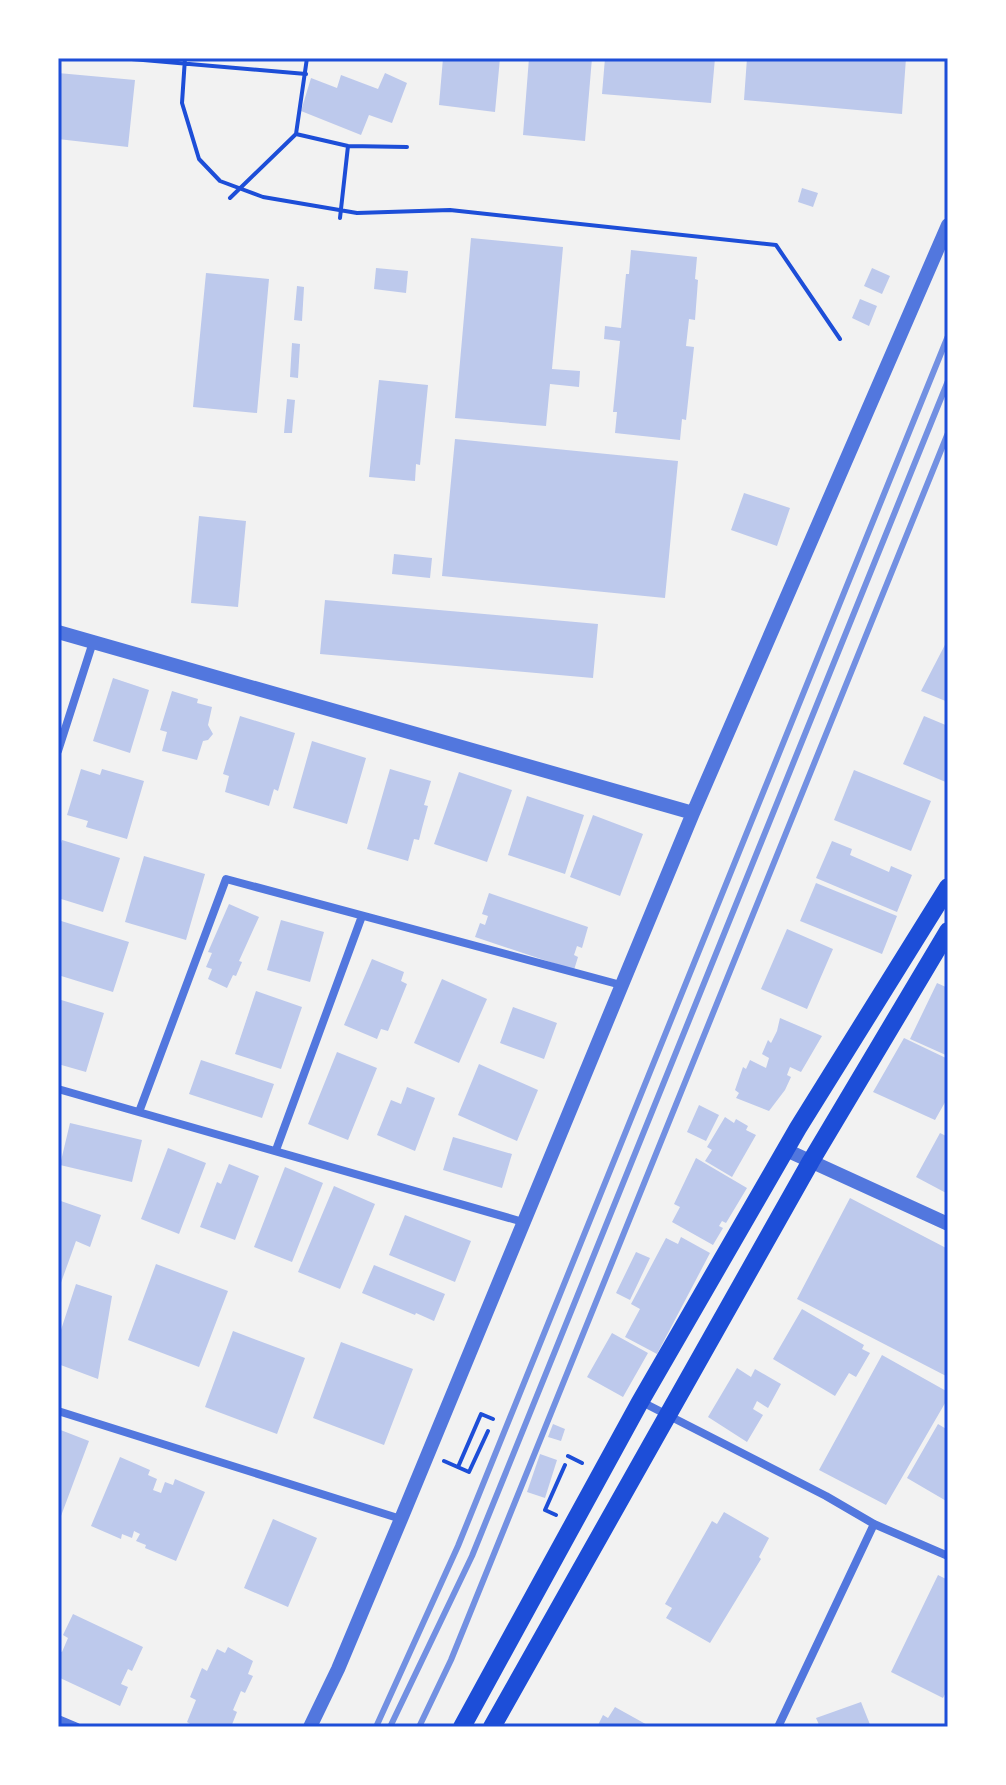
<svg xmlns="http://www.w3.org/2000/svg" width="1006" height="1785" font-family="Spectral,serif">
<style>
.building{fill:#bdc9ec}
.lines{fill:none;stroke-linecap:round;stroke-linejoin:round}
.path{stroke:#1d4ed8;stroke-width:4}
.minor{stroke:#5277de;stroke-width:8}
.tertiary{stroke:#5277de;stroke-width:14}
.primary{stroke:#1d4ed8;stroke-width:18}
.rail{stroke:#7290e2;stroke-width:6}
.neatline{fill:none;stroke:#1d4ed8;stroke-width:3}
</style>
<rect width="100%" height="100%" fill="#f2f2f2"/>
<path class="building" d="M443 58H500L495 112 439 105Z
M529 58H592L585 141 523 135Z
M605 58H715L711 103 602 94Z
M747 58H906L902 114 744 100Z
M58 73 135 80 128 147 58 139Z
M385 73 407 83 392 123 369 115 361 135 301 111 311 78 337 88 341 75 378 89Z
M802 188 818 193 813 207 798 202Z
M471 238 563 247 552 369 580 371 579 387 550 384 546 426 455 418Z
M631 250 697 257 695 279 698 280 695 320 689 319 686 346 694 347 686 420 682 419 680 440 615 433 617 412H613L620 341 604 339 605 326 621 328 626 274H629Z
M376 268 408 271 406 293 374 289Z
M872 268 890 276 882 294 864 286Z
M206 273 269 279 257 413 193 407Z
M297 286 304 287 302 321 294 320Z
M860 299 877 306 869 326 852 318Z
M292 343 300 344 298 378 290 377Z
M379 380 428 385 420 465 416 464 415 481 369 477Z
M287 399 295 400 292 433H284Z
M455 439 678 461 665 598 442 576Z
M744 493 790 508 777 546 731 530Z
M199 516 246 521 238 607 191 603Z
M394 554 432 558 430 578 392 574Z
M325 600 598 624 593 678 320 654Z
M948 639V702L921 691Z
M113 678 149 690 130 753 93 741Z
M172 691 198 699 197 703 212 707 208 725 213 734 208 740 203 741 197 760 162 751 167 732 160 730Z
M240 716 295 733 278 791 274 789 269 806 225 792 229 776 223 774Z
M924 716 948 726V783L903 764Z
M312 741 366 758 347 824 293 808Z
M81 769 100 775 102 769 144 781 127 839 86 827 88 821 67 815Z
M390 769 431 781 424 805 428 806 422 828 419 840 414 839 408 861 367 849Z
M854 770 931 801 911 851 834 820Z
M459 772 512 790 487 862 434 844Z
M527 796 584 815 565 874 508 855Z
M593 815 643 834 620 896 570 877Z
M62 840 120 858 103 912 58 898V853Z
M832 841 852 849 850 855 889 872 891 866 912 875 897 912 816 878Z
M144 856 205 874 186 940 125 922Z
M816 883 897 916 882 954 800 921Z
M489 893 588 927 582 948 577 946 574 955 578 957 574 970 475 937 480 923 485 925 488 916 482 914Z
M229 904 259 917 239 961 242 962 236 976 233 975 227 988 208 979 212 969 206 967 212 953 208 952Z
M58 920 129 942 113 992 58 975Z
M281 920 324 932 310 982 267 970Z
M787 929 833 949 807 1009 761 989Z
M372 959 404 972 401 981 407 984 388 1031 381 1029 377 1039 344 1025Z
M442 979 487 999 459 1063 414 1043Z
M937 983 948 988V1056L910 1039Z
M256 991 302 1007 281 1069 235 1054Z
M58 999 104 1013 86 1072 58 1064Z
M513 1007 557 1023 544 1059 500 1043Z
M780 1018 822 1036 801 1072 790 1067 787 1075 791 1077 785 1090 769 1111 736 1098 739 1093 735 1090 743 1067 746 1069 750 1060 766 1068 769 1058 762 1054 768 1040 771 1043 777 1031Z
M904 1038 948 1059V1097L935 1120 873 1092Z
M337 1052 377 1068 348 1140 308 1124Z
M201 1060 274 1084 262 1118 189 1094Z
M479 1064 538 1090 517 1141 458 1115Z
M407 1087 435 1098 415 1151 377 1135 391 1100 401 1104Z
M699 1105 719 1115 706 1141 687 1132Z
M725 1117 734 1123 736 1119 748 1126 746 1130 756 1135 732 1177 705 1161 712 1150 707 1147Z
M70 1123 142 1140 132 1182 60 1165Z
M940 1133 948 1137V1194L916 1177Z
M453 1137 512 1154 502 1188 443 1170Z
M168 1148 206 1163 179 1234 141 1219Z
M696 1158 747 1188 726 1223 722 1221 719 1226 723 1228 713 1245 672 1222 680 1207 674 1204Z
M229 1164 259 1176 235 1240 200 1227 217 1182 221 1184Z
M285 1167 323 1183 292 1262 254 1247Z
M334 1186 375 1204 340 1289 298 1272Z
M850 1198 948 1249V1377L797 1299Z
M58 1200 101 1215 90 1247 76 1241 58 1291Z
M405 1215 471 1241 455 1282 389 1255Z
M681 1237 710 1253 657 1354 625 1337 640 1309 631 1304 666 1238 678 1244Z
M636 1252 650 1258 630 1300 616 1293Z
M156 1264 228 1291 199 1367 128 1340Z
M374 1265 445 1294 434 1321 416 1313 415 1315 362 1293Z
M76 1284 112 1296 98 1379 58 1364V1339Z
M802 1309 864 1345 862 1349 870 1353 856 1377 849 1373 835 1396 773 1359Z
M233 1331 305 1358 277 1434 205 1407Z
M612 1333 648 1353 623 1397 587 1377Z
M341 1342 413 1369 384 1445 313 1418Z
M882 1355 948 1392V1398L886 1505 819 1470Z
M737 1368 751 1377 755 1369 781 1384 768 1408 757 1401 753 1409 763 1415 747 1442 708 1417Z
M553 1424 565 1429 561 1441 548 1437Z
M938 1424 948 1430V1502L907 1478Z
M58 1429 89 1441 58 1524Z
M540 1454 557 1460 545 1498 527 1492Z
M120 1457 150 1470 148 1475 157 1479 153 1490 161 1493 165 1482 173 1485 175 1479 205 1492 176 1561 145 1548 146 1545 136 1541 140 1534 134 1531 132 1538 122 1534 121 1539 91 1526Z
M724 1512 769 1538 759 1557 761 1559 710 1643 666 1618 672 1608 665 1604 712 1521 717 1524Z
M273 1519 317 1538 288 1607 244 1588Z
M938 1575 948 1580V1688L943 1698 891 1672Z
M73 1614 143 1647 132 1671 128 1669 121 1684 128 1687 120 1706 58 1677V1650L62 1652 68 1638 63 1635Z
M228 1647 253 1661 248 1674 253 1676 245 1693 241 1691 233 1710 237 1712 231 1727H195L187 1722 196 1700 190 1697 202 1668 207 1671 217 1649 225 1653Z
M861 1702 871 1727H820L816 1718Z
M615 1707 651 1727H597L603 1715 608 1718Z"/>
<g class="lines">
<path class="path" d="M120 58 306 74
M185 58 182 103 199 159 220 181 263 197 357 213 450 210 776 245 840 339
M307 58 296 134 348 146 407 147
M230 198 296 134
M340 218 348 146
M568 1456 582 1463
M444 1461 469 1472 488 1431
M458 1467 481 1414 493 1419
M556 1515 545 1510 565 1465"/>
<path class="minor" d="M58 751 93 642
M58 1089 523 1222
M139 1112 226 879 621 985
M276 1150 362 916
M642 1402 826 1496 874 1524 948 1556
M58 1411 401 1519
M58 1719 77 1727
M778 1727 874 1524"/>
<path class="tertiary" d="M58 632 693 813
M786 1150 948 1224
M310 1727 338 1669 401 1519 693 813 948 225"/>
<path class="primary" d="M462 1727 640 1402 798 1128 948 887
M492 1727 811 1161 948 931"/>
<path class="rail" d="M376 1727 458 1546 948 336
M390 1727 472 1556 948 381
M419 1727 451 1660 948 433"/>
</g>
<rect width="1006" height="1785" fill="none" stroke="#ffffff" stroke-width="120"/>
<rect x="60" y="60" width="886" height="1665" class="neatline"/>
</svg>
